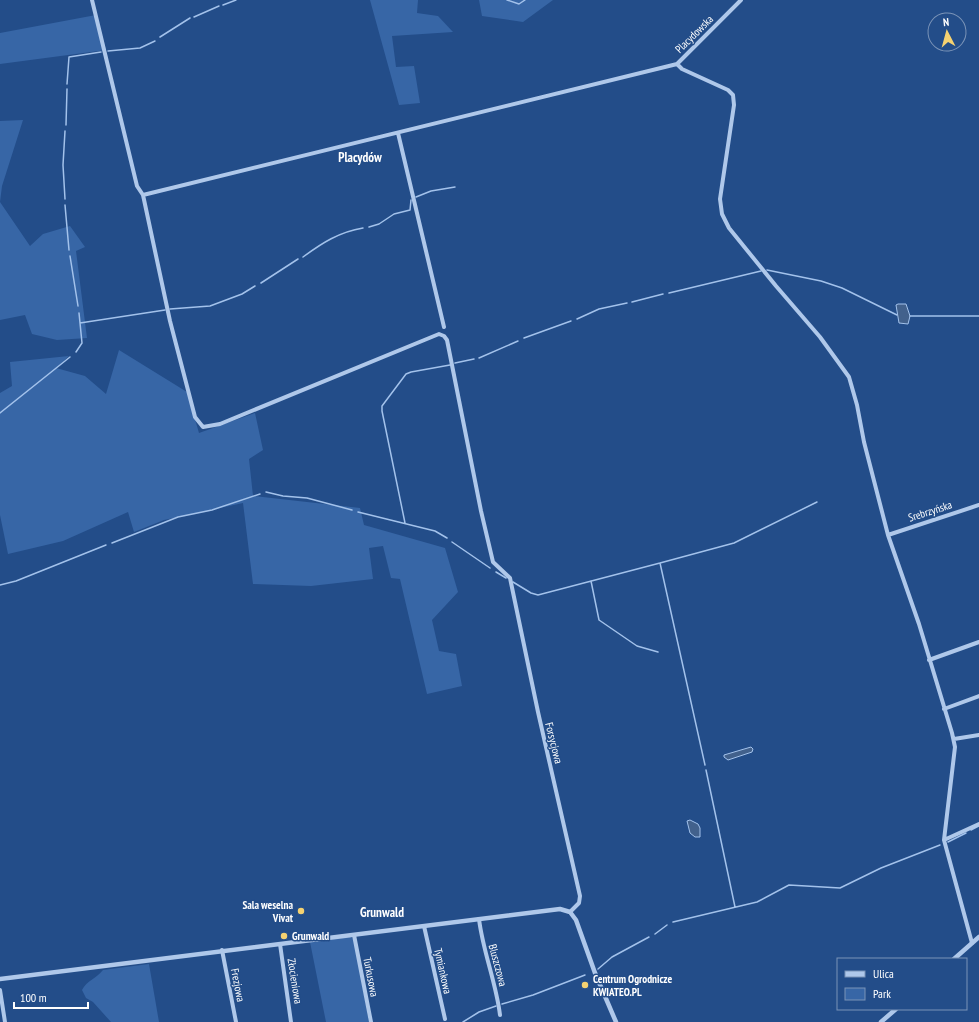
<svg xmlns="http://www.w3.org/2000/svg" width="979" height="1022" font-family="'PT Sans Narrow',sans-serif">
<style>
.green{fill:#3766a6}
.water{fill:#42618c;stroke:#a3c2eb}
.lines{fill:none;stroke-linecap:round;stroke-linejoin:round}
.stream{stroke:#a3c2eb;stroke-width:1.5}
.minor{stroke:#afc8ea;stroke-width:4}
.tertiary{stroke:#afc8ea;stroke-width:4.5}
.poi-dot{fill:#f5d271;stroke:#234d89;stroke-width:1.5}
.labels{text-anchor:middle;dominant-baseline:central;stroke-width:3;stroke-linejoin:round;paint-order:stroke}
.street-label{font-size:11px;fill:#fff;stroke:#234d89}
.poi-label{font-size:11px;font-weight:bold;fill:#fff;stroke:#234d89;text-anchor:start}
.quarter-label{font-size:13px;font-weight:bold;fill:#fff;stroke:#234d89}
</style>
<rect width="100%" height="100%" fill="#234d89"/>
<path class="green" d="M370 0H418L417 13 438 16 453 32 392 36 396 67 414 66 420 103 399 105Z
M479 0H553L523 22 482 16Z
M96 15 106 50 0 64V33Z
M23 120 2 186 0 202 30 246 43 234 70 226 85 247 76 251 87 338 57 340 32 334 25 315 0 320V121Z
M119 350 187 392 199 433 255 413 263 450 249 459 253 496 360 508 364 525 445 548 458 592 432 620 439 651 456 654 462 686 427 694 400 579 391 578 383 546 369 548 373 579 311 586 253 584 243 503 164 520 134 532 128 512 63 541 8 554 0 515V393L12 386 10 362 69 356 56 368 85 376 106 394Z
M350 937 354 939 369 1022H326L310 942Z
M149 964 159 1022H111L93 1002 86 998 82 990C87 980 96 979 103 970Z"/>
<path class="water" d="M898 304H906L910 316 908 324 899 323 896 305Z
M751 747 753 749 752 752 728 760 724 757V755Z
M690 820 698 824 700 828V837H695L690 833 687 821Z"/>
<g class="lines">
<path class="stream" d="M507 0 519 4 525 0
M223 5 236 0
M194 17 219 6
M160 37 190 18
M108 51 140 48 155 41
M67 84 69 57 101 52
M66 125 67 89
M416 197 431 191 455 187
M65 199 63 165 65 131
M65 205 69 250
M369 227 379 224 394 214 410 210 411 200
M70 256 78 306
M303 257C322 243 339 232 363 228
M767 270 821 281 842 288 897 315
M261 283 298 259
M669 293 761 271
M632 302 663 294
M170 309 210 306 242 294 255 286
M910 316H979
M577 319 599 309 627 303
M80 323 165 310
M524 338 571 321
M76 352 82 343 79 313
M479 358 518 341
M455 363 474 359
M0 413 70 357
M266 492 283 496 307 498 352 510
M358 512 435 531 447 538
M405 523 382 411V406L406 374 411 372 450 365
M452 542 490 568
M112 543 178 517 212 510 260 494
M496 572 506 578
M591 581 599 620 637 646 658 652
M513 582 531 593 538 595 660 563
M0 585 16 581 106 545
M705 765 660 563 734 543 817 502
M706 770 735 907
M971 830 979 826
M948 842 966 833
M673 922 757 902 789 885 840 888 881 868 940 845
M655 934 667 925
M598 969 612 957 649 937
M502 1004 533 995 585 975
M463 1022 479 1012 496 1006"/>
<path class="minor" d="M92 0 137 186 143 195 170 321 195 417 203 427 220 424 439 334 444 336 447 340 481 511 493 562 510 578 538 712 580 896 579 903 570 912
M677 64 682 69 728 90 733 95 734 105 720 199 722 214 729 228 776 286 820 337 849 377 857 405 864 442 888 535 919 624 952 733 955 747 944 840 972 943
M677 64 741 0
M398 133 444 327
M143 195 677 64
M888 535 979 505
M929 660 979 642
M944 709 979 696
M954 739 979 735
M944 840 979 824
M479 919C483 952 496 982 500 1015
M424 926 445 1019
M354 935 371 1022
M280 944 291 1022
M222 950 236 1022
M0 990 5 1022"/>
<path class="tertiary" d="M954 959 979 937
M0 979 560 909 570 912 576 920 595 973 616 1022
M881 1022 896 1009"/>
</g>
<g class="poi-dot">
<circle cx="301" cy="911" r="4"/>
<circle cx="284" cy="936" r="4"/>
<circle cx="585" cy="985" r="4"/>
</g>
<g class="labels">
<g class="street-label">
<text transform="translate(694 34) rotate(-45)">Placydowska</text>
<text transform="translate(930 511) rotate(-18)">Srebrzyńska</text>
<text transform="translate(554 743) rotate(76)">Forsycjowa</text>
<text transform="translate(498 965) rotate(75)">Bluszczowa</text>
<text transform="translate(443 971) rotate(77)">Tymiankowa</text>
<text transform="translate(371 977) rotate(79)">Turkusowa</text>
<text transform="translate(295 981) rotate(81)">Złocieniowa</text>
<text transform="translate(238 985) rotate(79)">Frezjowa</text>
</g>
<g class="poi-label">
<text x="293" y="905" text-anchor="end">Sala weselna<tspan x="293" dy="13">Vivat</tspan></text>
<text x="292" y="936">Grunwald</text>
<text x="593" y="979">Centrum Ogrodnicze<tspan x="593" dy="13">KWIATEO.PL</tspan></text>
</g>
<g class="quarter-label">
<text x="360" y="157">Placydów</text>
<text x="382" y="912">Grunwald</text>
</g>
</g>
<rect x="837" y="958" width="130" height="52" fill="#234d89" stroke="#7b94b8"/>
<rect x="845" y="971" width="20" height="6" fill="#afc8ea" stroke="#7b94b8"/>
<text x="873" y="978" font-size="12" fill="#ffffff">Ulica</text>
<rect x="845" y="988" width="20" height="12" fill="#3766a6" stroke="#7b94b8"/>
<text x="873" y="998" font-size="12" fill="#ffffff">Park</text>
<g transform="translate(947 32) rotate(354)"><circle r="19" fill="#234d89" stroke="#7b94b8"/>
<path d="M0-3L7 15L0 10L-7 15Z" fill="#f5d271"/>
<text y="-6" font-size="11" font-weight="bold" text-anchor="middle" fill="#ffffff">N</text>
</g>
<path d="M14 1002v6h74v-6" fill="none" stroke="#ffffff" stroke-width="2"/>
<text x="20" y="1002" font-size="12" fill="#ffffff" stroke="#234d89" stroke-width="3" paint-order="stroke">100 m</text>
</svg>
